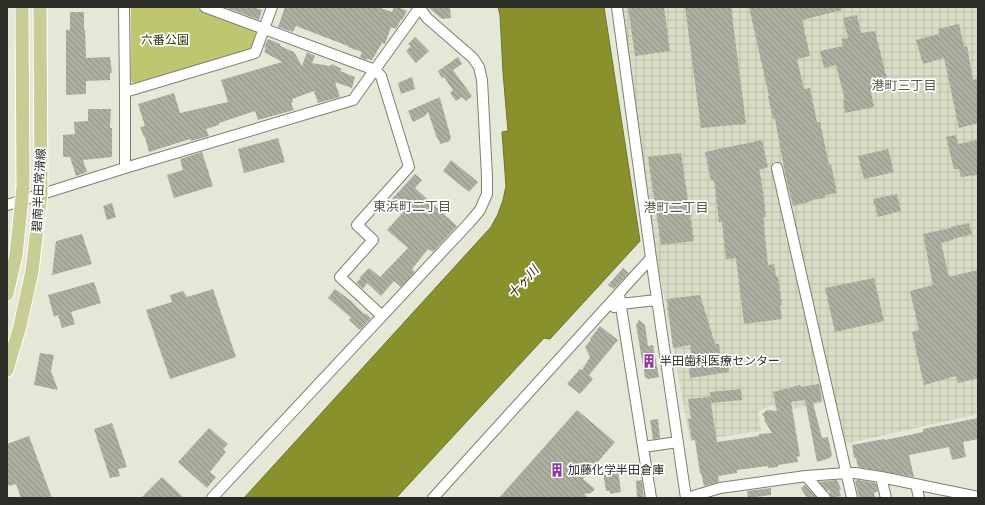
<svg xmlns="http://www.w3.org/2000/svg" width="985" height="505" font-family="'Fira Sans Condensed','Noto Sans JP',sans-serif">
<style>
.industrial{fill:url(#industrial-grid)}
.green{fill:#bec76f}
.water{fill:#89912d;stroke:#6d732b}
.building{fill:url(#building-back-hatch)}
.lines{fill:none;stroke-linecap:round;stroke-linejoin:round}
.minor-casing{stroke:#7d7f70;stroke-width:12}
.major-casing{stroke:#fff;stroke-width:15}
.minor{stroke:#fff;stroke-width:10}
.major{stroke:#c8cd94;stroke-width:13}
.labels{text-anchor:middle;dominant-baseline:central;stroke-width:3.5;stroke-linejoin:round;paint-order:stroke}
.park-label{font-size:12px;fill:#32350b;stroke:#fff}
.street-label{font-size:12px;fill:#2c2d27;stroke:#fff}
.poi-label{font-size:12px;fill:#2c2d27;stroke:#fff;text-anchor:start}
.neighbourhood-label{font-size:13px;fill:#57594b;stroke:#fff}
.water-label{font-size:13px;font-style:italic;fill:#292c02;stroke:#fff}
</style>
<defs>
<pattern id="industrial-grid" width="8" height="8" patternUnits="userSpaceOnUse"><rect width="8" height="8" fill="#daddc5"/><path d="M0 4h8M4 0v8" fill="none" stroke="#bbbea9"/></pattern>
<pattern id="building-back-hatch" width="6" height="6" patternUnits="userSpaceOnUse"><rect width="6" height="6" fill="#adafa0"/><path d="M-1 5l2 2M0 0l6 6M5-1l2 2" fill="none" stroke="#8d8f82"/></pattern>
</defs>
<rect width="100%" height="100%" fill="#e5e7d7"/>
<path class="industrial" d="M612 7H978V414L836 446 825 402 777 413 773 404 758 412 761 431 690 441Z"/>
<path class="green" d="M131 7H194L255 29 257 35 253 45 248 50 134 83 131 81Z"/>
<path class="water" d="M498 7H604L640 241 550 339 544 338 396 498H244L491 227 498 214 503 200 506 186 502 132 508 131 503 72 500 15Z"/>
<path class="building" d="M227 7H252L262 10 259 20 227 8Z
M285 7H378L392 12 394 7H398L407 11 402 20 401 19 396 29 391 27 385 44 382 43 372 60 367 59 366 60 360 57 362 52 348 47V46L296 26 293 32 278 27Z
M428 7H450L451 18 442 19Z
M628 7H664L670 51 635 56Z
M685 7H731L746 124 701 128Z
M749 7H841L842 10 802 20 810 56 797 59 804 89 810 88 817 122H820L829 165 831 164 837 193 825 195V198L811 200 812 201 793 206 785 173 775 119H773L768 96H769Z
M70 12H84V30H85L86 58 110 57 112 73H110V80L86 81V94L66 95V30H70Z
M857 15 861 33 875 31 889 87 871 92 874 107 845 113 843 101 845 100 836 65 824 68 820 51 843 46 841 39 848 38 843 18Z
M959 24 964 47 967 46 973 80 978 78V123L959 128 944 58 923 64 916 40 939 34 938 29Z
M415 37 429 51 416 63 406 51 411 46 408 44Z
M268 39 280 44V46L294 52 302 66 307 52 315 56 312 63 330 66 332 64 342 69 340 71 355 77 352 88 335 82 340 97 318 103 314 91 292 99 293 102 291 103 294 110 258 120 255 111 219 123V125L206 129 209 136 191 141 190 139 149 152 145 137H144L140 127 145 126 138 104 174 93 180 113 228 102 221 80 282 62 264 52 266 48 264 47Z
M458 57 462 64 453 70 472 96 466 101 462 97 456 101 450 93 453 90 444 77 442 78 438 71Z
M412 77 415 89 401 94 398 83Z
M440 97 439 99 440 98 451 138 450 139V141L440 144 439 140 437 138 428 112 425 116 413 122 408 111Z
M88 109H111L110 128H112V157L83 160 87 172 76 176 70 157H63V135L75 134 74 122 88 121Z
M956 135 958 144 978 140V175L961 177 959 169H954L946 137Z
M278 138 285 162 244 173 238 149Z
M762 140 768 167 759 170 761 177 766 217H763L768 265 774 264 776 277H778L782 305 780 306 782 319 744 324 736 258 726 259 722 222H719L714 180 711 181 705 152Z
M888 149 894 172 864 179 858 156Z
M202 152 213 186 174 198 167 175 183 170 180 159Z
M681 153 694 241 661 245 648 157Z
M451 160 478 182 469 192 443 171Z
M415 174 422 180 415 188 457 226 433 252 428 249 412 269 415 272 401 287 394 281 381 296 367 283 363 289 356 283 361 278 360 277 369 268 380 277 408 248 387 230 404 211 392 199Z
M897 194 901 211 878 217 873 199Z
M112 203 116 217 107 220 103 206Z
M969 223 972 234 953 239V240L941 243 949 277 978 270V378L958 383 956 376 924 385 912 332 919 330 910 291 933 285 923 234 951 228V227Z
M82 234 92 264 52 275 56 241Z
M623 268 629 273 614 289 608 285Z
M874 278 884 321 835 332 825 288Z
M94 282 101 303 71 312 75 324 62 328 58 315 54 317 48 295Z
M213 289 236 357 170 379 146 310 172 302 170 295 183 291 187 297Z
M335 289 351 301 364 314 365 313 371 318 360 330 349 320 351 317 349 316 328 298Z
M700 295 715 344H719L722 363 728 362 729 372 690 378 689 368H693L690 345 673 348 667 299Z
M639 320 645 325 648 346 653 345 659 377 648 379 645 377 636 325Z
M600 326 618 340 589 375 593 379 580 394 567 384 580 369 582 370 590 357 585 347 591 340 590 339Z
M40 353 54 355 51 371 58 390 34 385Z
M819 384 822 401 813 403 822 438 828 437 832 456 830 457V458L817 462 805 400 791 402 800 456 797 457 798 462 778 465V467L768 468V466L737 470V473L718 476 719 482 704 486 701 473H700L695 440H692L688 419H691L688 399 710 397 717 442 759 436V434L772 433 764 420 765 418 762 414 767 410 777 411 773 392 800 385 801 387Z
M741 389 742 400 711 403 710 392Z
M577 410 615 442 583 479 595 489 591 493 584 494 588 498H499Z
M978 418V439L963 442 966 457 952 460 949 447 909 455 914 477 858 467 856 458H854L852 445 884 439 885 440 923 432V429Z
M658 419 660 438 653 439 650 420Z
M112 423 127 467 118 469 120 476 110 478 94 429Z
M209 428 228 444 223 449 226 452 210 472 216 477 207 488 178 462Z
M29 436 52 498H21L16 484 9 486 7 481V444Z
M617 463 621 492 610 494V491H606L602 465Z
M162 477 184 498H141Z
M642 480 644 498H637L636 481Z
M837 480 841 489 839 490 841 496 831 498 829 490 827 491 819 482Z
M858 480 876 483 878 491 874 493 875 498H859L855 481Z
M805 485 816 497 814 498H807L801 488Z
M771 488V495L748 498 747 491Z"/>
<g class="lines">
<defs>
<path id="minor" d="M124 7 125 92V168
M205 7 375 70 381 76 409 167 357 225 373 240 340 277 382 316
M617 7 651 258 686 498
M125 92 255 53 272 7
M777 168 852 498
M7 205 125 168 353 100 420 7
M619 294 651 498
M614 307 620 304 657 300
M643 447 678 442
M806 476 825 498
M881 477 886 498
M916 484 919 498
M212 498 469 223 480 210 487 194V177L482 80 479 67 473 58 427 18 420 8 418 7
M433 498 651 258
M687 498 720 488 806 476 846 473H855L881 477 978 497"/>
<path id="major" d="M7 294 16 255 23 187 22 7
M7 370 20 326 32 271 41 194 40 7"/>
</defs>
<use href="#minor" class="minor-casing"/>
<use href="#major" class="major-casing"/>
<use href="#minor" class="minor"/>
<use href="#major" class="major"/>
</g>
<defs>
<symbol id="building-bare" viewBox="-9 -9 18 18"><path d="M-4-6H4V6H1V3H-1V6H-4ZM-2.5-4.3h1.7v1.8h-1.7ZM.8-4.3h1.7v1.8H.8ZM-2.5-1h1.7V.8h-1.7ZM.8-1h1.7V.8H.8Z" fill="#9537a0" stroke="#fff" stroke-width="2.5" paint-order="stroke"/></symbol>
</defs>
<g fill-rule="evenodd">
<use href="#building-bare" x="639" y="351" width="20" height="20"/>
<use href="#building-bare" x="547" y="460" width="20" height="20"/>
</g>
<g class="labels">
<g class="park-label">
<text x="165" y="40">六番公園</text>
</g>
<g class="street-label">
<text transform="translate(39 190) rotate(-87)">碧南半田常滑線</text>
</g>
<g class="poi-label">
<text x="660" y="361">半田歯科医療センター</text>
<text x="568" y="470">加藤化学半田倉庫</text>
</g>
<g class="neighbourhood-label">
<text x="904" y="85">港町三丁目</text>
<text x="412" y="206">東浜町二丁目</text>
<text x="676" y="207">港町二丁目</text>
</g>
<g class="water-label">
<text transform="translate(523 282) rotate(-48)">十ヶ川</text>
</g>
</g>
<rect width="985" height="505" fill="none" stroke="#2c2d27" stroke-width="16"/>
</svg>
